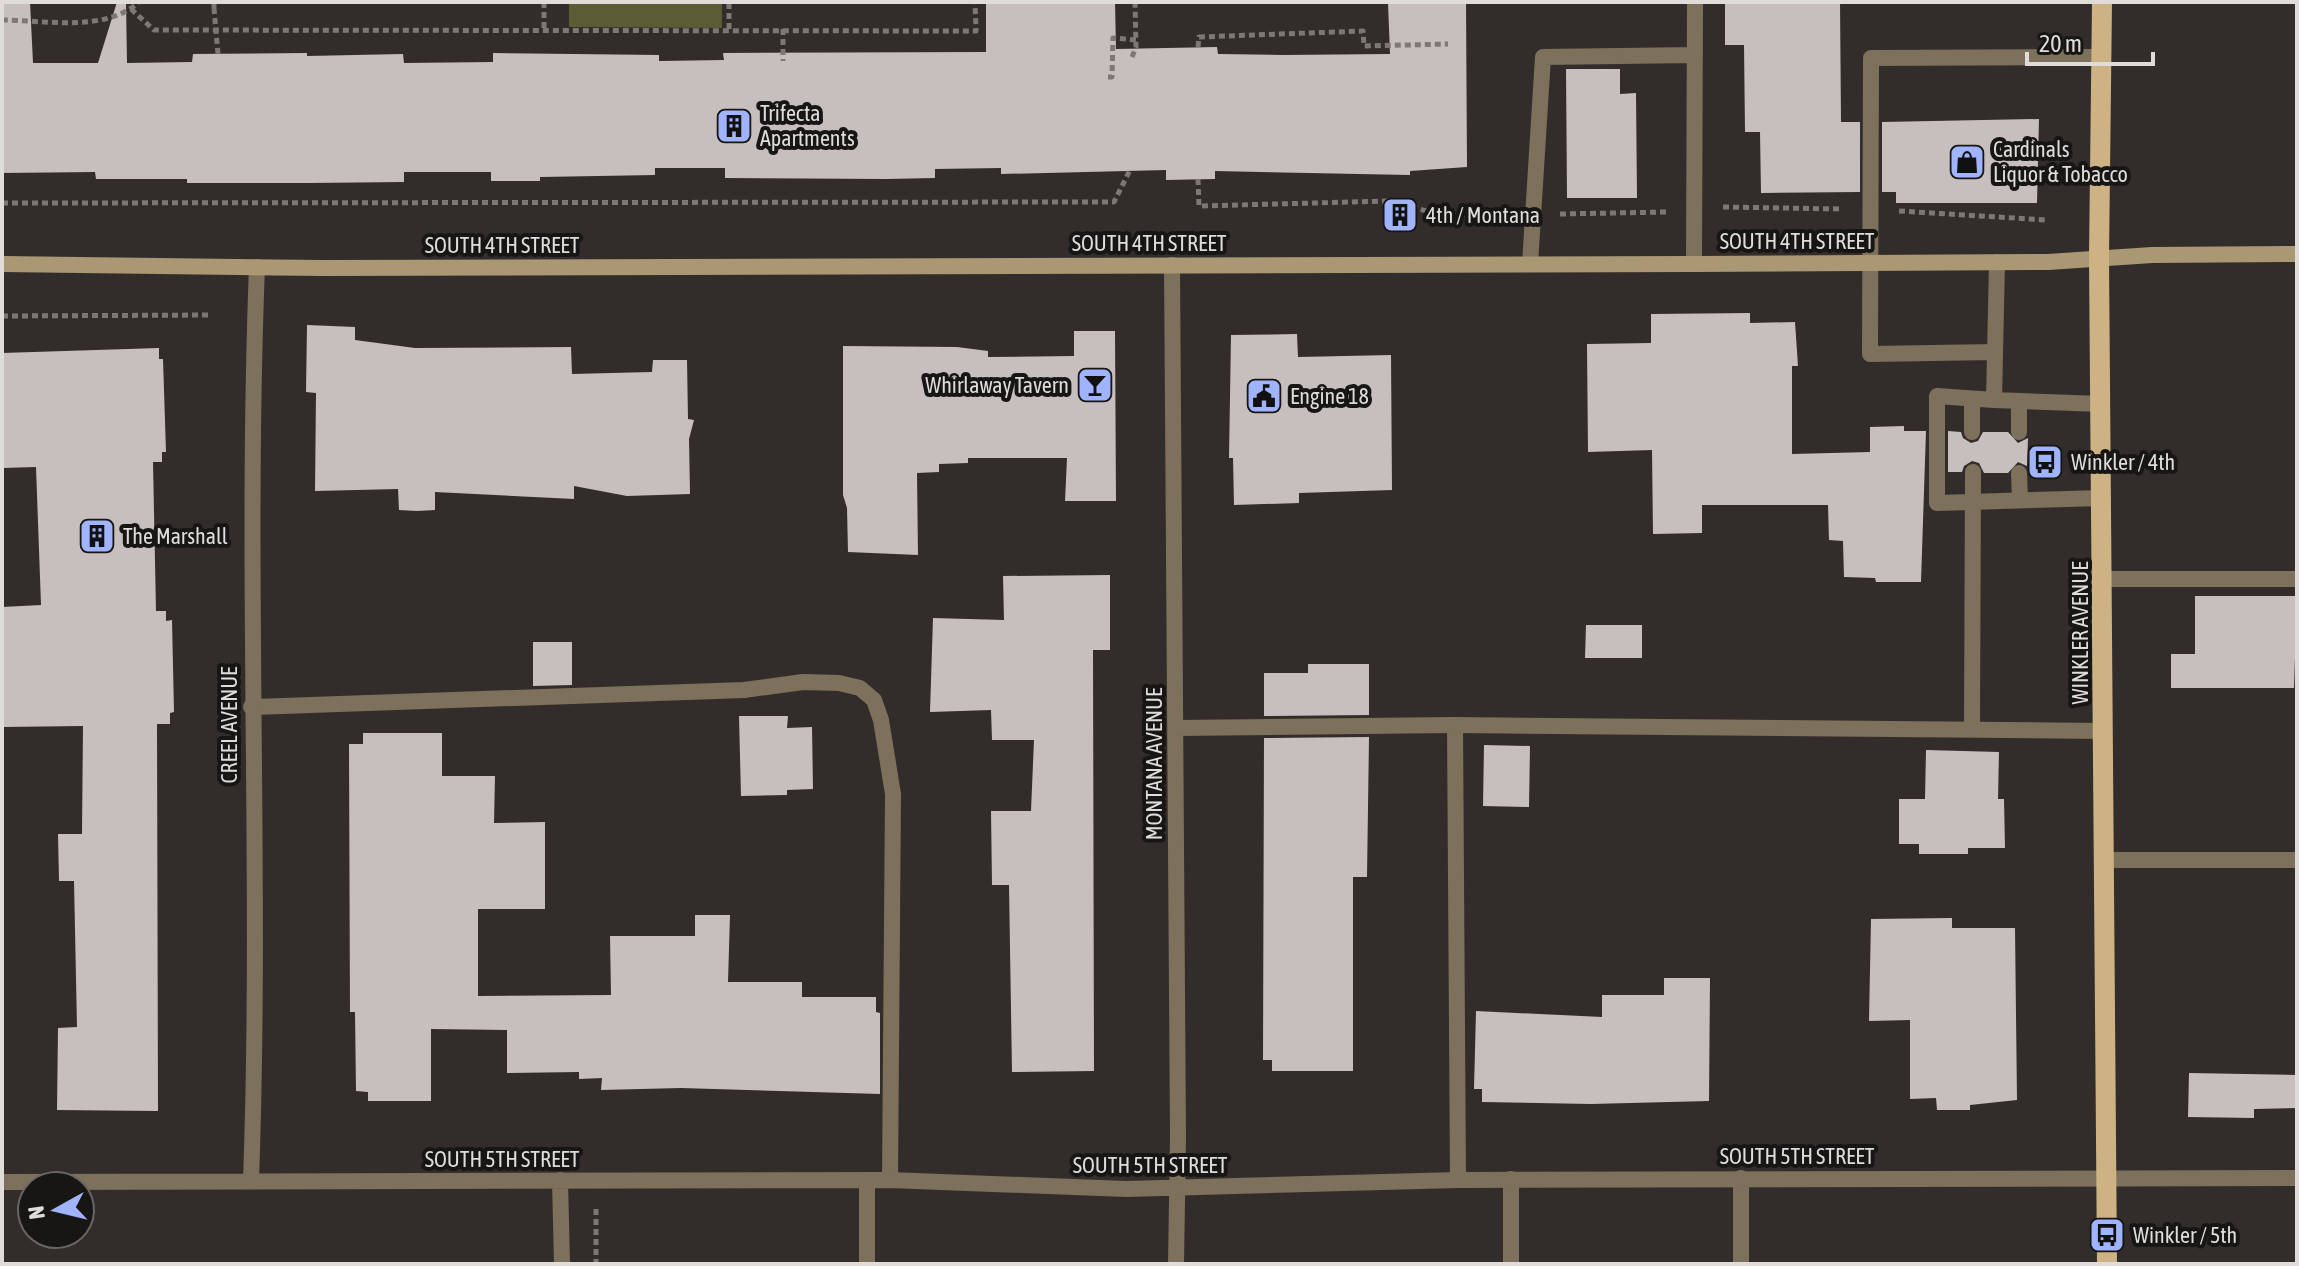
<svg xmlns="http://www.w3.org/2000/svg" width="2299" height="1266" font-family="'Asap Condensed',sans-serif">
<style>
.green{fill:#5a5c35}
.building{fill:#c6bfbe}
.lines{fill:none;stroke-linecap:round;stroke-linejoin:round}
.path{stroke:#7d7876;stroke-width:5;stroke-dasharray:6 4;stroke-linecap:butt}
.lane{stroke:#7d715b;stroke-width:16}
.street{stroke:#7d715b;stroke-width:16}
.secondary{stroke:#aa9773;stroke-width:16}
.primary{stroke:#cdb384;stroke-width:20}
.path-bridge{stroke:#7d7876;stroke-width:5;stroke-dasharray:6 4;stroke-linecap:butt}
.labels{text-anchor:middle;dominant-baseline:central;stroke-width:8;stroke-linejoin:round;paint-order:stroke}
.poi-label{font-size:22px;fill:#dfdcda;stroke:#181615;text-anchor:start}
.street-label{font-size:22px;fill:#dfdcda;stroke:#181615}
</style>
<rect width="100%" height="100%" fill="#322d2b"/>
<path class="green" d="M569 2H722V28L569 27Z"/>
<path class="building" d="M2 2H30L33 63H98L117 2H126L127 63 192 62 193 54 307 53V56L403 54 404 63 493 62V53L659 55V61L724 60 723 53 986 52V2H1115L1116 49 1217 47 1218 54 1282 55 1390 54 1388 3 1466 2 1467 167 1410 171V175L1215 171V179L1166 180V170L1001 174V168L935 169V178L886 179 725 178V168H655V175L540 177V181H491V172H404V182L309 183H187V179H96L95 172 2 173Z
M1725 2H1840L1841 122H1860V192L1761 193 1760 132H1745L1744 45H1725Z
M1566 69H1620V94L1636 93 1637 198H1567Z
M2039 119 2037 203H1896V192H1882V122Z
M1750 313V323L1795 322 1798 366H1792V454L1870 452V427L1904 426V431H1926L1921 582H1876L1875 578 1844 577 1843 541 1829 540 1828 505H1702V533L1653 534 1652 450 1588 452 1587 344 1651 343V314Z
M307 325 355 327V340L415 348 571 347 572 374 652 372 653 360H687L688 419 694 420 689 439 690 494 627 496 574 486V499L435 492V510L417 511 399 510 398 489 315 491 316 393 306 392Z
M1074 331H1115L1116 501H1065L1067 458H968V463L939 464V472L917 473 918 555 848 552 847 508 843 495V346L957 347 988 351V357L1074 356Z
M1297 334 1298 357 1391 355 1392 490 1299 493V503L1234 505 1233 458H1229L1231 335Z
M159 348V359H163L166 452H162V462H153L156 611H166V621L172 620 174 712 170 713V724H157L158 1111 57 1110 58 1028 77 1027 74 881H59L58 834H82L83 726 2 727V607L41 605 36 467 2 468V353Z
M1948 431 1961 432 1963 438 1971 443 1978 441 1983 432H2008L2018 443 2028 438 2027 466 2018 462 2008 473H1984L1979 463 1972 461 1964 466 1962 472H1948Z
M1110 575V650H1093L1094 1071 1012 1072 1009 885H992L991 811H1031L1034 740H992L991 710 930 712 933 618 1004 620 1003 576Z
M2195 596H2297L2294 688H2171V654H2195Z
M1586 625H1642V658H1585Z
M533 642H572V685L533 686Z
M1308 664H1369V715L1264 716V673H1308Z
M739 716H788L787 728 812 727 813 789 787 790V795L741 796Z
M363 733H442V776H495L494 823 545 822V909H478V996L611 995 610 936H695V915H730L728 982H802V997H876V1012L880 1013V1094L681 1088 601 1090 602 1078 579 1079V1072L507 1073V1030L431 1029V1101H368V1092L356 1091 355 1012H350L349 744H363Z
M1369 737 1367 877H1353V1071H1272V1060H1263L1264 738Z
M1484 745 1530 746 1529 807 1483 806Z
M1926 750 1999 752 1998 799H2004L2005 848H1968V854H1919V844H1899V799H1925Z
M1952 918V928H2015L2017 1100 1970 1105V1110H1937L1936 1098 1910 1099V1020L1869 1021 1871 919Z
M1664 978H1710L1709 1101 1591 1104 1482 1102V1089H1474L1476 1011 1602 1017V995H1664Z
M2189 1073 2297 1075V1108L2254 1109V1118L2188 1117Z"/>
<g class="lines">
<path class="path" d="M214 2V8
M131 9 154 30 976 31 975 2
M2 20C44 20 105 33 139 2
M544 28V2
M729 29V2
M783 29V61
M1198 47 1199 37 1363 31 1364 46 1448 44
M1132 57 1136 47 1135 2
M1108 77H1112L1113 38 1136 40
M1198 179 1199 206 1390 201 1441 215H1506
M2 203 1114 202 1130 170
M1723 207 1841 209
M1899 211 2046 220
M1560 214 1666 212
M2 316 211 315
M596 1209V1264"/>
<path class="lane" d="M1997 262 1994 400 1937 396V503L2102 498
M1530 264 1543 57 1695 55
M1694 264 1695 2
M1995 352 1870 354 1871 58 2102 57
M1972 400V432
M1994 400 2101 404
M2019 432V402
M2019 473 2020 500
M2104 579H2297
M251 707 744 690 803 682 839 683 860 688 874 700 881 720 893 794 890 1180
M1455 725 1458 1180
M1972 729 1973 472
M2105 860H2297
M1511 1264V1179
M1741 1264V1178"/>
<path class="street" d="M1172 265 1178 1136 1176 1264
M1176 728 1455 725 2104 731
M560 1180 562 1264
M251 1181C262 877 245 572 257 267
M2 1182 890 1180 1126 1189 1458 1180 2297 1178
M867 1264V1180"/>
<path class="secondary" d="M2 264 322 268 1694 264 2048 262 2152 255 2297 254"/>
<path class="primary" d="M2102 2 2099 258 2107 1264"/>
<path class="path-bridge" d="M214 8 218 54"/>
</g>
<defs>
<symbol id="building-square" viewBox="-11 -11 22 22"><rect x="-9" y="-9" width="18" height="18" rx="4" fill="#a0b3fd" stroke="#181615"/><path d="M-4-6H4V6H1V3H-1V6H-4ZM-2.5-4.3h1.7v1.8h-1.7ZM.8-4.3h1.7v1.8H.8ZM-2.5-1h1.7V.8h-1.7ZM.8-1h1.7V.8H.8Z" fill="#111"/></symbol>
<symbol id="shop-square" viewBox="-11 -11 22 22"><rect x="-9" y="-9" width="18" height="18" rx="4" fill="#a0b3fd" stroke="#181615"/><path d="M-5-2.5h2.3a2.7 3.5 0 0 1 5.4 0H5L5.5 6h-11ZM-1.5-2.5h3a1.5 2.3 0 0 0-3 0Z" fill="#111"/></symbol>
<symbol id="bar-square" viewBox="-11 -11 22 22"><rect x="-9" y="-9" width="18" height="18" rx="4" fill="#a0b3fd" stroke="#181615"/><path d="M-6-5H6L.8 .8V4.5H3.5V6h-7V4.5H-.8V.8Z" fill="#111"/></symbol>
<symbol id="civic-square" viewBox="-11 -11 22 22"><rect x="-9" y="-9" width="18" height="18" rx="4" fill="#a0b3fd" stroke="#181615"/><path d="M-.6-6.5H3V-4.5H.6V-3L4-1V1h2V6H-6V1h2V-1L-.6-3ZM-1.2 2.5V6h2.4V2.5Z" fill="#111"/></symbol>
<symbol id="bus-square" viewBox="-11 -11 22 22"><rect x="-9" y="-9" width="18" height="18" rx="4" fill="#a0b3fd" stroke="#181615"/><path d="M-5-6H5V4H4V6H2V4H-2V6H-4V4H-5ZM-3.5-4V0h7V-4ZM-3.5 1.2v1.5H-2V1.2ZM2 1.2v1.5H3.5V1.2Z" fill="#111"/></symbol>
</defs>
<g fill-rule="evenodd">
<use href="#building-square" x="714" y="106" width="40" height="40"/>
<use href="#shop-square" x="1947" y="142" width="40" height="40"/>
<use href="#building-square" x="1380" y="195" width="40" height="40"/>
<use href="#bar-square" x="1075" y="365" width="40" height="40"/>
<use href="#civic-square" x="1244" y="376" width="40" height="40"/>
<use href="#bus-square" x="2025" y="442" width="40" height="40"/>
<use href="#building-square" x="77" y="516" width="40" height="40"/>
<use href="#bus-square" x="2087" y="1215" width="40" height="40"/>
</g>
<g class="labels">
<g class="poi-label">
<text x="760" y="113">Trifecta<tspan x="760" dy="25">Apartments</tspan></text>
<text x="1993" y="149">Cardinals<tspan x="1993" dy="25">Liquor &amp; Tobacco</tspan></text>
<text x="1426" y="215">4th / Montana</text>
<text x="1069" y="385" text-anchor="end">Whirlaway Tavern</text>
<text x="1290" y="396">Engine 18</text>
<text x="2071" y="462">Winkler / 4th</text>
<text x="123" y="536">The Marshall</text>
<text x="2133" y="1235">Winkler / 5th</text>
</g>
<g class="street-label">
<text x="1797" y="241">SOUTH 4TH STREET</text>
<text x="1149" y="243">SOUTH 4TH STREET</text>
<text x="502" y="245">SOUTH 4TH STREET</text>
<text transform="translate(2080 633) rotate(-90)">WINKLER AVENUE</text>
<text transform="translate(229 725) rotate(-90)">CREEL AVENUE</text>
<text transform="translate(1154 764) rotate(-90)">MONTANA AVENUE</text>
<text x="1797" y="1156">SOUTH 5TH STREET</text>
<text x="502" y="1159">SOUTH 5TH STREET</text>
<text x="1150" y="1165">SOUTH 5TH STREET</text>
</g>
</g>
<rect width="2299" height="1266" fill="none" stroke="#dfdcda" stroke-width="8"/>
<g transform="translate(56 1210) rotate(262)"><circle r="38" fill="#181615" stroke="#686564" stroke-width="2"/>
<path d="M0-6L14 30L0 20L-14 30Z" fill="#a0b3fd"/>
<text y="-12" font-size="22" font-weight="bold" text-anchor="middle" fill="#dfdcda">N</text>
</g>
<path d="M2027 52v12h126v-12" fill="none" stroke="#dfdcda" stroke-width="4"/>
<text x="2039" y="52" font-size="24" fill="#dfdcda" stroke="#181615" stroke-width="6" paint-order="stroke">20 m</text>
</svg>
